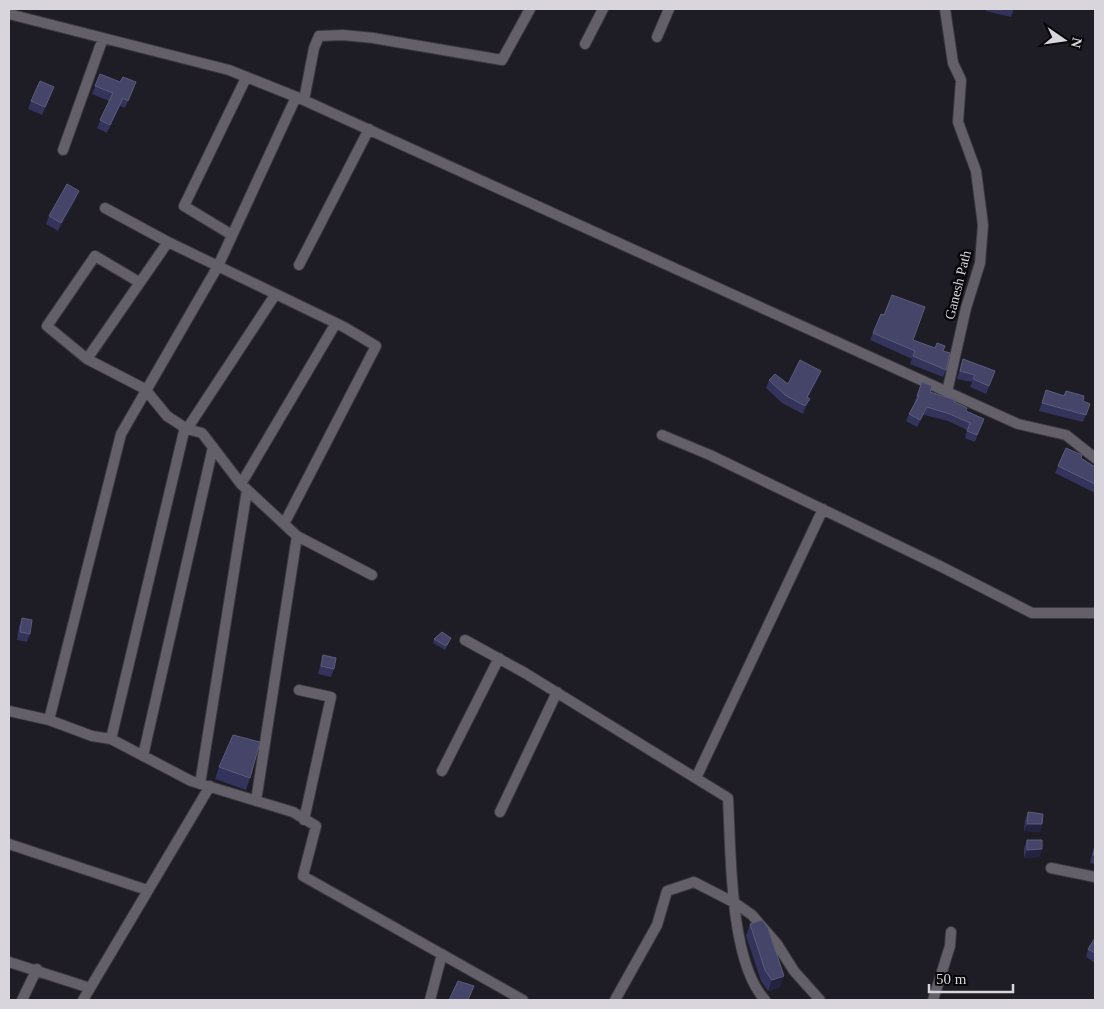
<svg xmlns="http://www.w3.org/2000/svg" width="1104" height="1009" font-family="Georgia,serif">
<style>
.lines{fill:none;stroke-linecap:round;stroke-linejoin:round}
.minor-casing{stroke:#3b383f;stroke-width:12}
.minor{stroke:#63606a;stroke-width:10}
.wall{fill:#33335c}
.shaded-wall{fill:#232340}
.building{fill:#454569;stroke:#5c5c7b}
.labels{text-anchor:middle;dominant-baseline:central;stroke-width:5;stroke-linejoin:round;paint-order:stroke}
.street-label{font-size:14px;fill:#d8d6dc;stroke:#08070a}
</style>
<rect width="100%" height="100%" fill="#1e1c24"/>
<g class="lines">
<defs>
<path id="minor" d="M945 9 953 63 961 80 958 122 976 171 983 225 980 263 966 308 947 392
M9 14 229 70 299 98 1018 424 1066 435 1095 458
M657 37 669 9
M585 44 603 9
M304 100 314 48 319 36 343 35 373 38 502 60 530 9
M63 150 103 38
M105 208 168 242
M232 235 184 206 246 78
M299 265 369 129
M139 282 95 256 47 326 87 359 145 389 167 416 187 429 202 433 241 484 297 536 372 575
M87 359 168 242 344 327 376 346 284 524
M187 429 275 295
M662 435 710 455 940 566 1032 613H1095
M241 484 336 323
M465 640 525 673 728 798C731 851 729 961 765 1000
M299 690 331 697 304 820
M9 711 49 720 92 736 111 739 191 781 293 812 316 826 303 876 523 1000
M49 720 121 434 218 266 296 97
M111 739 185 427
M143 756 213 447
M442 771 499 658
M696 778 823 509
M200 784 247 490
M256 801 297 536
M500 812 557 692
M9 844 147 890
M1051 868 1095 877
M9 962 90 988
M22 1000 37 969
M83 1000 210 786
M430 1000 442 954
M615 1000 657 925 667 891 694 882 735 903 752 915 777 944 794 971 820 1000
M933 1000 950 946 951 932"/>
</defs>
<use href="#minor" class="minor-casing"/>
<use href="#minor" class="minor"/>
</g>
<path class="wall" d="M986 9H1014L1011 17 986 11Z
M100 74 120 82H136L125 108 120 106 107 133 97 128 109 101 92 94Z
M51 95 42 115 28 109 31 101Z
M76 199 58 231 46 224 49 216Z
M881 314 913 340 943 351 946 370 943 377 910 364 912 359 870 340Z
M963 359 995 371 986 394 970 387 972 382 957 379Z
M818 379 808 398 807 406 803 414 782 403 766 388 769 380 788 384Z
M922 382 930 392 954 402 966 411 981 426 975 442 965 438 967 430 948 421 924 415 917 427 906 421 909 414 915 403H914Z
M1046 390 1064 395 1066 391 1083 401 1090 404 1083 422 1039 411Z
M1081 458 1095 467V493L1055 473 1058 466Z
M22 618 30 634 27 642 17 640 19 626Z
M434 639 450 641 445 650 433 643Z
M323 655 334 669 331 677 318 674Z
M219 767 250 778 246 790 215 779Z
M1028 812 1042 824 1040 832 1024 831 1025 820Z
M1027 840 1042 849 1039 857 1024 858V848Z
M1095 843V864L1090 863Z
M750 924 780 987 768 991 761 981 746 936Z
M1095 938V963L1086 957 1088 949Z"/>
<path class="shaded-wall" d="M123 98 120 106 107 133 110 125Z
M79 191 76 199 58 231 61 223Z
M821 371 818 379 804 405 807 397Z
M810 399 807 406 803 414 805 406Z
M927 407 924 415 917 427 920 420Z
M1027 824H1042L1040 832 1024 831Z
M1042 849 1039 857 1024 858 1027 850Z
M784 976 780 987 768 991 772 980Z"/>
<path class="building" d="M100 74 120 82 123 77 136 82 128 101 123 98 110 125 100 120 113 93 95 86Z
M40 81 54 87 45 107 31 101Z
M67 184 79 191 61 223 49 216Z
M892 295 925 307 913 340 935 348 937 343 945 346 943 351 950 353 946 370 913 356 915 351 873 333 881 314 884 315Z
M963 359 995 371 989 386 973 379 975 375 960 371Z
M800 360 821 371 807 397 810 399 805 406 785 395 769 380 775 374 788 384Z
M922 382 932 386 930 392 955 400 954 402 967 408 966 411 984 419 977 435 967 431 970 423 950 414 927 407 920 420 909 414 919 396H917Z
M1046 390 1064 396 1066 391 1084 396 1083 401 1090 404 1086 415 1042 403Z
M1066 448 1082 455 1081 458 1095 467V484L1058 466Z
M22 618 32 620 30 634 20 632Z
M442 632 451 638 446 646 434 639Z
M323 655 336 658 334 669 321 666Z
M233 735 260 742 250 778 219 767Z
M1028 812 1043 814 1042 824H1027Z
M1027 840H1042V849L1027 850Z
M1095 846V855H1093Z
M762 920 768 928 784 976 772 980 765 970 750 924Z
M1095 938V953L1088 949Z
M458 981 474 986 468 1000H449Z"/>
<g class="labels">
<g class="street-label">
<text transform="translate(958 285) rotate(-76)">Ganesh Path</text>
</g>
</g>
<rect width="1104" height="1009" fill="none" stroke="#d8d6dc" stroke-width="20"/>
<g transform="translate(1064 40) rotate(103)" stroke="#08070a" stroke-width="4" paint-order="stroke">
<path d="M0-4L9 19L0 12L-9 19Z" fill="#d8d6dc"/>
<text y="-8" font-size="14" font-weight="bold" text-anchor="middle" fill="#d8d6dc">N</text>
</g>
<path d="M929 984v8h84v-8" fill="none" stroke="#d8d6dc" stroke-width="2.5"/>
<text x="936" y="984" font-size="15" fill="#d8d6dc" stroke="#08070a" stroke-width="4" paint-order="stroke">50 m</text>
</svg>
